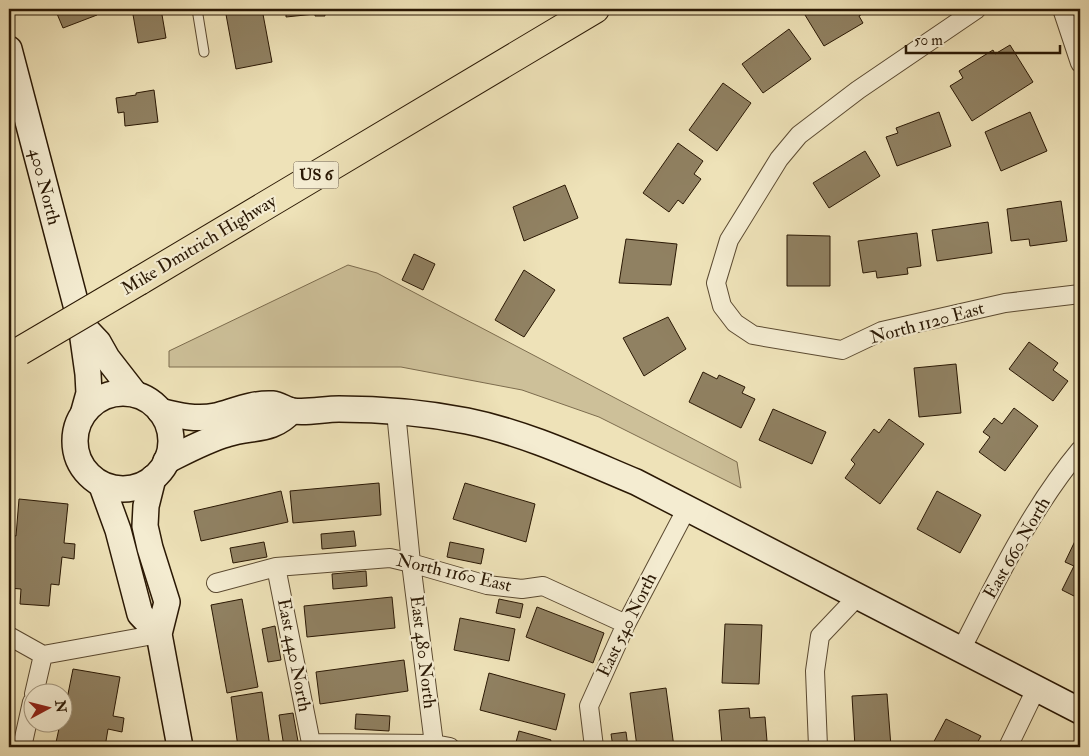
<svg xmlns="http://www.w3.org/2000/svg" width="1089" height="756" font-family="'IM FELL Double Pica',serif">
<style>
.green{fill:#cdc099;stroke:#7c6c4e}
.building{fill:#908162;stroke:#2a1804}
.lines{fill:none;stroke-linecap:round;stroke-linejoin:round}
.lane-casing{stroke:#5b4a31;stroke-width:11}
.street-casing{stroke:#5b4a31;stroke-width:20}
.secondary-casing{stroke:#2a1804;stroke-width:28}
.highway-casing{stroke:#2a1804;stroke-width:30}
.lane{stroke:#f4ecd1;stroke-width:9}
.street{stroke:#f4ecd1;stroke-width:18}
.secondary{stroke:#f4ecd1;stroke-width:25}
.highway{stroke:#eee2b8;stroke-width:28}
.highway-bridge-casing{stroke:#2a1804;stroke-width:30;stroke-linecap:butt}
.highway-bridge{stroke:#eee2b8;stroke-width:28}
.labels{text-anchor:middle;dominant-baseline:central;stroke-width:4.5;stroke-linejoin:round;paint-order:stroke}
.shield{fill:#f4ecd1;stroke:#675842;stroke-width:1}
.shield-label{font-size:16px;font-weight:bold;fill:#2a1804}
.street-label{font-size:18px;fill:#2a1804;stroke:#f4ecd1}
</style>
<rect width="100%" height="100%" fill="#eee2b8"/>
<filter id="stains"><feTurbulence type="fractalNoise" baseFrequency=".004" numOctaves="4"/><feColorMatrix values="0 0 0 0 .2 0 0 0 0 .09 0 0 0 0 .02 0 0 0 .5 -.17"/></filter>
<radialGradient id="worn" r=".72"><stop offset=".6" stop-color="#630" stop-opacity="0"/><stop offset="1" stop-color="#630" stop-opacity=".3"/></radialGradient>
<path class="green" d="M348 265 377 273 737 462 741 488 599 417 522 390 401 367H169V351Z"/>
<path class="building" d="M55 9H95L97 15 63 28Z
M132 9H161L166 38 138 43Z
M225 9H262L272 62 236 69Z
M286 9H324L325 16H315V14L286 17Z
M816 9H870L859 16 863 23 824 46 805 15Z
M789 29 811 59 763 93 742 64Z
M1010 45 1033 82 972 121 950 86 963 78 959 71 993 50 995 54Z
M723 83 751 103 717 151 689 130Z
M154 90 158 122 125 126 124 112 118 113 116 98 136 95V93Z
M939 112 951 146 897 166 886 137 898 133 896 128Z
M1030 112 1047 151 1001 171 985 132Z
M678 143 703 161 694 174 701 179 683 204 678 200 669 212 643 193Z
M865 151 880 176 829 208 813 183Z
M565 185 578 218 524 241 513 207Z
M1061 201 1067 241 1030 246 1029 239 1011 241 1007 209Z
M988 222 992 253 937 261 932 230Z
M917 233 921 266 907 268 908 274 877 278 876 271 863 273 858 241Z
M787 235 830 236V286H787Z
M626 239 677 244 671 285 619 283Z
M414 254 435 264 423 290 402 280Z
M524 270 555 290 524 337 495 320Z
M668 317 686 349 644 376 623 338Z
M1029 342 1058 363 1053 370 1068 381 1053 401 1009 369Z
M956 364 961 413 919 417 914 368Z
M703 372 717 379 719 375 745 387 742 393 755 399 741 428 689 402Z
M1014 408 1038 426 1005 471 979 452 990 437 983 432 994 418 1002 424Z
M773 409 826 432 812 464 759 440Z
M889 419 924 444 880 504 845 478 855 464 851 460 874 429 879 433Z
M379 483 381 515 293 523 290 491Z
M465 483 535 504 526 542 453 519Z
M281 491 288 522 201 541 194 511Z
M937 491 981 515 960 553 917 529Z
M19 499 68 504 64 543 75 544 74 559 62 557 59 585 51 584 49 606 20 604 21 589 9 588 13 550 9 549V535L16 536Z
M354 531 356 546 322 549 321 534Z
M1075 541 1080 544V599L1062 590 1074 566 1065 562Z
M264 542 267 557 233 563 230 548Z
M450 542 484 549 481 564 447 557Z
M366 571 367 586 333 589 332 574Z
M392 597 395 628 307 637 304 606Z
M242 599 258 687 227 693 211 605Z
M499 599 523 604 520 618 496 613Z
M537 607 604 633 593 663 526 637Z
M460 618 515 629 509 661 454 650Z
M725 624 762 625 759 684 722 683Z
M275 626 281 660 268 662 262 629Z
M404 660 408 691 320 704 316 672Z
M73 669 120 677 113 716 124 718 122 732 108 729 105 747H55L60 724H62V704H66Z
M489 673 565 694 556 730 480 710Z
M666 688 674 747H637L630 693Z
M262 692 270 747H238L231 697Z
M887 694 891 747H855L852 696Z
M749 708 750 718 765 717 767 741 722 744 719 710Z
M293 713 299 747H284L279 715Z
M356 714 390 716 389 731 355 729Z
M946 719 981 736 975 747H931Z
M519 731 551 740 549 747H521L515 746Z
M626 732 628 747H613L611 734Z"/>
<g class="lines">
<defs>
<path id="lane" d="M197 9 204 52"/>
<path id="street" d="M977 9 858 90 799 135 779 159 729 240 716 283 722 306 735 323 753 335 842 350 882 331 1005 303 1080 294
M1062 9 1080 63
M396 412 411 563 434 744
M276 567 311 743 434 744 450 747
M216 583 276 567 390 558 411 563 487 585 522 589 543 586 626 624
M9 636 43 655 159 634
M961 650C996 582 1030 510 1080 450
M34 694 43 655
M22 747 32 702
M594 747 589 706 626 624 687 508
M818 747 815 671 820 636 858 596
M1008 747 1036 689"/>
<g id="secondary">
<path id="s1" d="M9 49 81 324 88 374 89 393 84 411"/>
<path d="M81 324 98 342 107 358 135 394"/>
<circle cx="123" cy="441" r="48"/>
<path d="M160 411C179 416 197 420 216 416 235 411 252 403 272 404 280 405 286 410 293 411 308 413 324 409 339 409 381 409 426 413 467 421 526 433 581 459 636 482L1080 711"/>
<path d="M166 461C186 451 206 440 227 434 251 426 273 432 291 411"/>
<path d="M153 478 146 506 145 526 150 548 167 602 159 634 180 747"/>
<path d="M102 486 118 530 140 614 159 634"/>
</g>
<path id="highway" d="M139 281 595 9"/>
</defs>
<use href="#lane" class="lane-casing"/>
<use href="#street" class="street-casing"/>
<use href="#secondary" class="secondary-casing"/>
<use href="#highway" class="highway-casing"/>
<use href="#lane" class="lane"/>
<use href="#street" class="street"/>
<use href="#secondary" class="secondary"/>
<use href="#highway" class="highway"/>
<defs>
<path id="highway-bridge" d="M20 351 139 281"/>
</defs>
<use href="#highway-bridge" class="highway-bridge-casing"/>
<use href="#highway-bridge" class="highway-bridge"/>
</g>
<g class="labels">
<rect class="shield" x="293.5" y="161.5" width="45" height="27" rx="4"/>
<g class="shield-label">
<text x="316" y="175">US 6</text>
</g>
<g class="street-label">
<text stroke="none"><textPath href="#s1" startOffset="142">400 North</textPath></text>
<text transform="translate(199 245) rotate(-31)">Mike Dmitrich Highway</text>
<text transform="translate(927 323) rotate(-15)">North 1120 East</text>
<text transform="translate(1017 548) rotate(-60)">East 660 North</text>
<text transform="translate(454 573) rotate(13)">North 1160 East</text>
<text transform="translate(627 625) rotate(-64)">East 540 North</text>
<text transform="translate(423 652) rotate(83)">East 480 North</text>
<text transform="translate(294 655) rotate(79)">East 440 North</text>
</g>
</g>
<rect width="1089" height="756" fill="none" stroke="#eee2b8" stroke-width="30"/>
<rect x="10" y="10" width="1069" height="736" fill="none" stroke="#2a1804" stroke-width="2.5"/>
<rect x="15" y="15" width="1059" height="726" fill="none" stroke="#2a1804"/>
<g transform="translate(48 708) rotate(83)"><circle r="24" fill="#f4ecd1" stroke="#a3977f"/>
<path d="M0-4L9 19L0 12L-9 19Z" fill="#8f2418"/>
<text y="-8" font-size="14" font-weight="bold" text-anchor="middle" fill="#2a1804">N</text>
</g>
<path d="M906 45v8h154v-8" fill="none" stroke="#2a1804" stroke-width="2.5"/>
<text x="914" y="45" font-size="15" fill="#2a1804" stroke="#f4ecd1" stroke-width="4" paint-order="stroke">50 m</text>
<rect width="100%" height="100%" filter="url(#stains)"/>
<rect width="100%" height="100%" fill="url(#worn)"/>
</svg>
